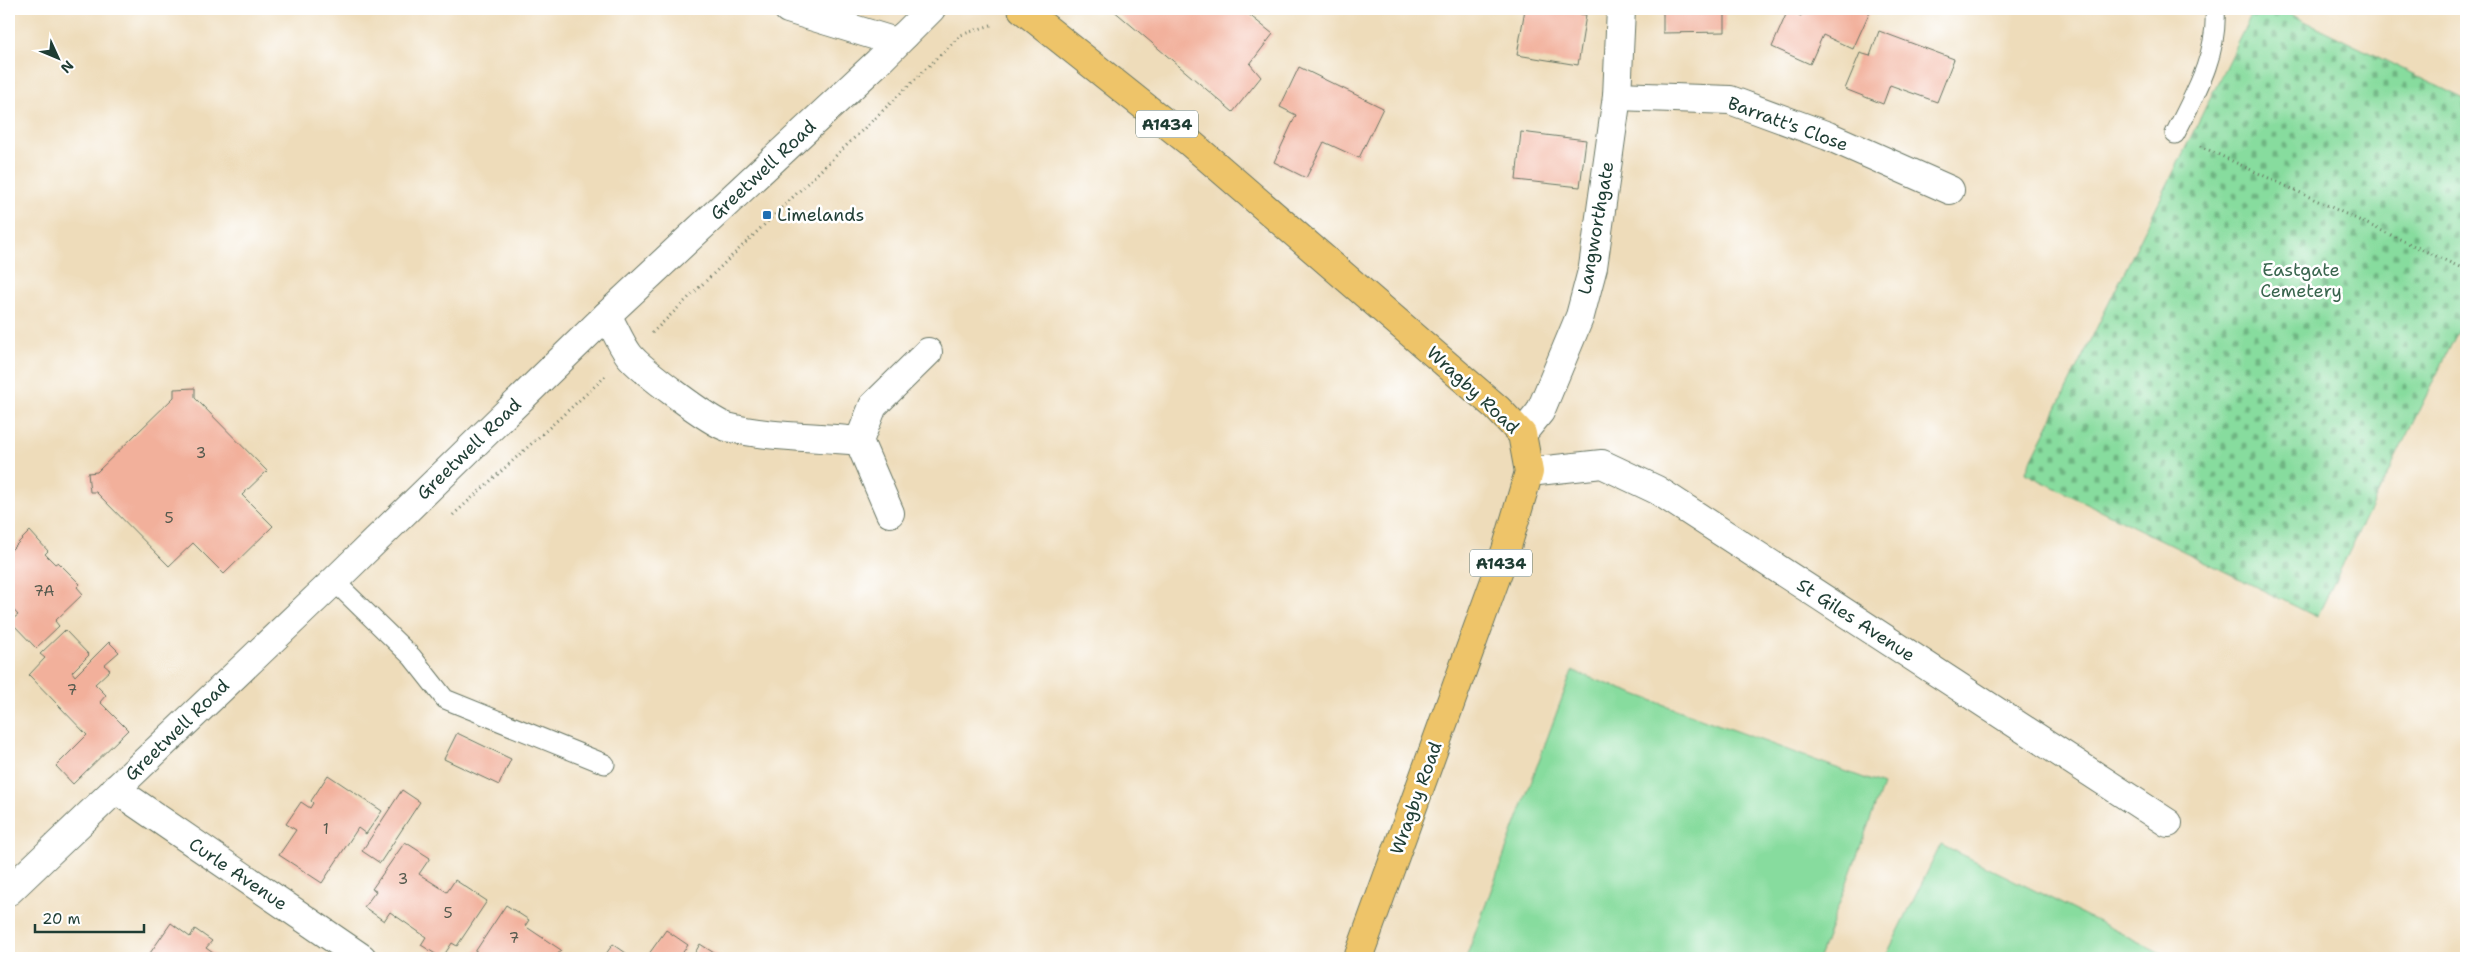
<svg xmlns="http://www.w3.org/2000/svg" width="2475" height="967" font-family="'Shantell Sans',sans-serif">
<style>
.cemetery{fill:url(#cemetery-stones);stroke:#538c69}
.pitch{fill:#87dc9e;stroke:#538c69}
.building{fill:#f2b09b}
.lines{fill:none;stroke-linecap:round;stroke-linejoin:round}
.service-casing{stroke:#677563;stroke-width:21}
.minor-casing{stroke:#677563;stroke-width:30}
.tertiary-casing{stroke:#677563;stroke-width:30}
.primary-casing{stroke:#677563;stroke-width:30}
.path{stroke:#677563;stroke-width:3;stroke-dasharray:1 4;stroke-linecap:butt}
.service{stroke:#fff;stroke-width:19}
.minor{stroke:#fff;stroke-width:28}
.tertiary{stroke:#fff;stroke-width:28}
.primary{stroke:#eec469;stroke-width:28}
.poi-dot{fill:#1f6fb2;stroke:#fff;stroke-width:2}
.labels{text-anchor:middle;dominant-baseline:central;stroke-width:5;stroke-linejoin:round;paint-order:stroke}
.number-label{font-size:15px;fill:#545a4e}
.shield{fill:#fff;stroke:#627771;stroke-width:1}
.shield-label{font-size:16px;font-weight:bold;fill:#1f3d34}
.street-label{font-size:18px;fill:#1f3d34;stroke:#fff}
.poi-label{font-size:18px;fill:#1f3d34;stroke:#fff;text-anchor:start}
.park-label{font-size:18px;fill:#39654e;stroke:#fff}
</style>
<defs>
<pattern id="cemetery-stones" width="16" height="16" patternUnits="userSpaceOnUse" patternTransform="scale(1.25)"><rect width="16" height="16" fill="#87dc9e"/><path d="M2 7V4a2 2 0 0 1 4 0v3zM10 15v-3a2 2 0 0 1 4 0v3z" fill="#6eb482"/></pattern>
</defs>
<rect width="100%" height="100%" fill="#fff"/>
<filter id="ink" filterUnits="userSpaceOnUse"><feTurbulence type="fractalNoise" baseFrequency=".02" numOctaves="2"/><feDisplacementMap in="SourceGraphic" scale="10" xChannelSelector="R" yChannelSelector="G"/><feConvolveMatrix kernelMatrix="1 2 1 2 8 2 1 2 1" color-interpolation-filters="sRGB"/></filter>
<filter id="wash" filterUnits="userSpaceOnUse"><feTurbulence type="fractalNoise" baseFrequency=".0096" numOctaves="4" result="noise"/><feDisplacementMap in="SourceGraphic" scale="20" xChannelSelector="R" yChannelSelector="G"/><feGaussianBlur stdDeviation="1.12" result="paint"/><feColorMatrix in="noise" values="0 0 0 0 0 0 0 0 0 0 0 0 0 0 0 0 0 1.4 0 .05"/><feComposite in="paint" operator="in"/></filter>
<g filter="url(#wash)">
<rect width="100%" height="100%" fill="#eedcba"/>
<path class="cemetery" d="M2254 9H2280L2466 100V315L2317 617 2025 473Z"/>
<path class="pitch" d="M1572 671 1883 785 1819 958H1466Z
M1941 844 2171 958H1885Z"/>
<g id="blocks">
<path class="building" d="M1112 9H1242L1273 34 1250 64 1261 77 1233 112Z
M1525 9H1545L1586 15 1578 65 1517 55Z
M1663 9H1725V32L1663 33Z
M1804 9H1871L1853 49 1823 35 1810 64 1772 47 1788 10 1801 16Z
M1879 31 1954 59 1937 102 1890 85 1883 104 1845 89 1860 53 1870 56Z
M1299 67 1383 108 1359 158 1324 142 1306 178 1274 162 1296 115 1280 107Z
M1521 132 1586 140 1580 187 1516 180Z
M195 388V398L267 471 242 495 273 526 224 574 193 543 169 566 96 492H90L88 473 97 472 174 397V389Z
M30 531 48 551 45 554 55 564 58 562 80 584 77 587 83 594 55 621 59 626 36 648 10 621 18 615 9 605V552Z
M65 630 89 655 72 672 75 676 109 642 119 652 104 665 110 670 95 684 106 695 100 702 128 730 73 784 56 766 87 735 29 675 45 658 40 654Z
M457 733 511 759 499 785 444 759Z
M328 775 382 811 366 834 358 828 322 883 279 855 296 830 286 824 301 802 310 808 313 803 311 801Z
M402 790 420 802 380 863 362 851Z
M405 842 430 858 419 874 447 892 455 880 487 901 457 946 452 943 442 958 421 945 426 937 390 912 384 921 364 907 376 891 372 889Z
M506 905 529 920 525 926 561 950 555 958H471Z
M171 923 190 937 195 929 212 941 206 948 220 958H151L148 956Z
M666 930 688 945 679 958H646Z
M613 944 626 953 622 958H603Z
M700 944 722 958H692Z"/>
</g>
</g>
<g filter="url(#ink)">
<use href="#blocks" fill-opacity="0" stroke="#677563" stroke-width="1"/>
<g class="lines">
<defs>
<path id="service" d="M2175 134C2195 94 2218 55 2215 9
M334 581 412 657 445 699 605 764"/>
<path id="minor" d="M788 9 896 42 905 35
M1617 96 1730 100 1828 136 1950 190
M607 315C614 327 620 343 629 355 640 369 710 422 727 427 770 438 814 436 859 441
M1529 472 1602 464 1657 490 2168 823
M890 513 859 441 873 406 928 352
M115 789 362 958"/>
<path id="tertiary" d="M1522 434 1540 412 1580 316 1593 267 1617 96 1621 9
M9 891 334 581 607 315 878 62 931 9"/>
<path id="primary" d="M1022 9 1188 141 1497 408 1522 434 1529 472 1506 550 1358 958"/>
</defs>
<use href="#service" class="service-casing"/>
<use href="#minor" class="minor-casing"/>
<use href="#tertiary" class="tertiary-casing"/>
<use href="#primary" class="primary-casing"/>
<path class="path" d="M2200 146 2466 270
M652 333 961 35 994 24
M453 515 606 376"/>
<use href="#service" class="service"/>
<use href="#minor" class="minor"/>
<use href="#tertiary" class="tertiary"/>
<use href="#primary" class="primary"/>
</g>
</g>
<rect class="poi-dot" x="762" y="210" width="10" height="10" rx="2.5"/>
<g class="labels">
<g class="number-label">
<text x="201" y="453">3</text>
<text x="169" y="518">5</text>
<text x="44" y="591">7A</text>
<text x="72" y="690">7</text>
<text x="326" y="829">1</text>
<text x="403" y="879">3</text>
<text x="448" y="913">5</text>
<text x="514" y="938">7</text>
</g>
<g class="shield">
<rect x="1136" y="110.5" width="62" height="27" rx="4"/>
<rect x="1470" y="549.5" width="62" height="27" rx="4"/>
</g>
<g class="shield-label">
<text x="1167" y="124">A1434</text>
<text x="1501" y="563">A1434</text>
</g>
<g class="street-label">
<text transform="translate(1788 124) rotate(20)">Barratt's Close</text>
<text transform="translate(763 170) rotate(-43)">Greetwell Road</text>
<text transform="translate(1596 228) rotate(-80)">Langworthgate</text>
<text transform="translate(1473 390) rotate(43)">Wragby Road</text>
<text transform="translate(469 449) rotate(-44)">Greetwell Road</text>
<text transform="translate(1856 620) rotate(33)">St Giles Avenue</text>
<text transform="translate(177 730) rotate(-44)">Greetwell Road</text>
<text transform="translate(1416 798) rotate(-70)">Wragby Road</text>
<text transform="translate(238 874) rotate(34)">Curle Avenue</text>
</g>
<g class="poi-label">
<text x="777" y="215">Limelands</text>
</g>
<g class="park-label">
<text x="2301" y="270">Eastgate<tspan x="2301" dy="21">Cemetery</tspan></text>
</g>
</g>
<rect width="2475" height="967" fill="none" stroke="#fff" stroke-width="30"/>
<g transform="translate(58 58) rotate(134)" stroke="#ffffff" stroke-width="4" paint-order="stroke">
<path d="M0-4L9 19L0 12L-9 19Z" fill="#1f3d34"/>
<text y="-8" font-size="14" font-weight="bold" text-anchor="middle" fill="#1f3d34">N</text>
</g>
<path d="M35 924v8h109v-8" fill="none" stroke="#1f3d34" stroke-width="2.5"/>
<text x="42" y="924" font-size="15" fill="#1f3d34" stroke="#ffffff" stroke-width="4" paint-order="stroke">20 m</text>
</svg>
